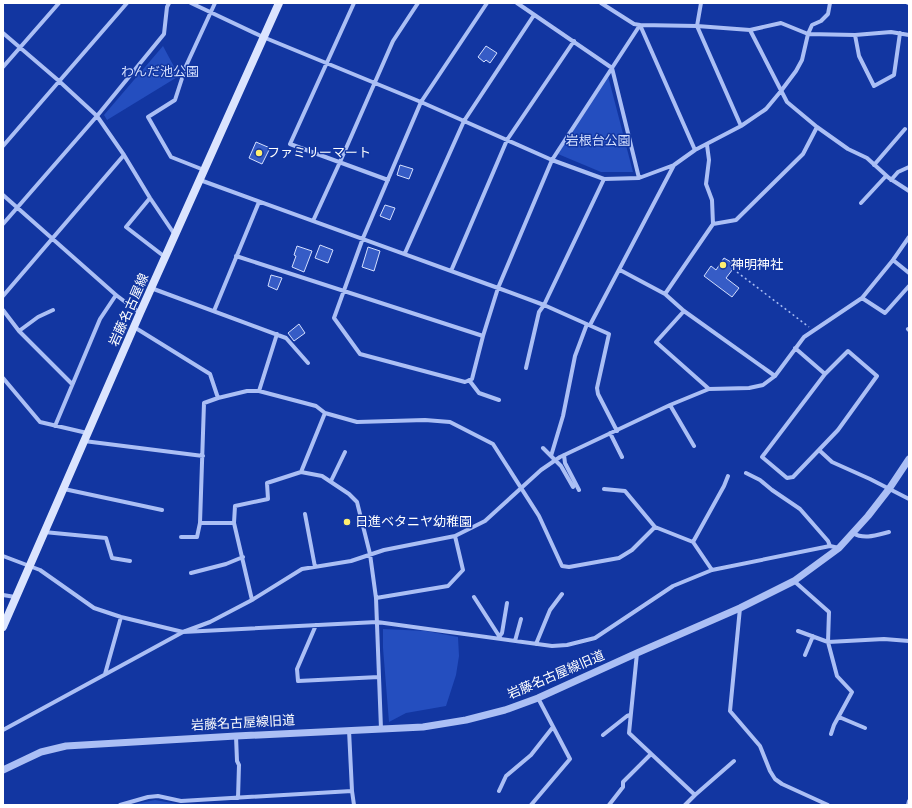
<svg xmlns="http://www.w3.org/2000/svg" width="912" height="808" font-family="'Sofia Sans Condensed','Noto Sans JP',sans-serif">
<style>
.green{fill:#244ebf}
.building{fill:#365cc6;stroke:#d4dffe}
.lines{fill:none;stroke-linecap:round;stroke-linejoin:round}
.path{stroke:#abbff5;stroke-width:1.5;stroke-dasharray:2 3;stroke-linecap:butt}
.minor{stroke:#abbff5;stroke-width:4}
.tertiary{stroke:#abbff5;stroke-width:7}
.secondary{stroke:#dbe4fe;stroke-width:8}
.poi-dot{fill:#ffef6f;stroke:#1236a1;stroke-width:1.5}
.labels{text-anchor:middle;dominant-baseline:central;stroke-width:3;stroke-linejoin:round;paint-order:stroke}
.park-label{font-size:13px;fill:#d4dffe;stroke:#1236a1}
.poi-label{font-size:13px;fill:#fff;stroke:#1236a1;text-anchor:start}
.street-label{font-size:13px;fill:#fff;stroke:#1236a1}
</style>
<rect width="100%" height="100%" fill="#1236a1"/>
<path class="green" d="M163 46 179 76 107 120 104 115Z
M608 76 633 172H601L558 154Z
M383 629 426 631 458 637 459 656 456 675 446 706 406 713 389 722 383 648Z
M155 800 183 805H130Z"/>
<path class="building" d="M486 46 497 53 490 63 486 60 484 62 478 57Z
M256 142 270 148 262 164 249 158Z
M400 165 413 169 409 179 397 175Z
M385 205 395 208 390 220 380 216Z
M320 245 333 250 328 263 315 258Z
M297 246 312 251 304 272 292 267 296 256 294 255Z
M368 247 380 251 374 271 362 267Z
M724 258 736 265 726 278 739 288 732 297 704 276 711 266 716 270Z
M271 275 282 278 277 290 268 286Z
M299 324 305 333 294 341 288 333Z"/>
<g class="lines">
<path class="path" d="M733 269 809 327"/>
<path class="minor" d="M191 3 263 37 421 102 552 160 604 179 639 178 674 165 695 150 741 126 766 109 781 91 796 71 802 60 808 34 812 25 821 21 828 14 830 3
M354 3 290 144 388 180
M487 3 421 102 363 238 334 318 360 354 465 382 472 379 483 336 498 288 552 160 640 25 697 26 750 30 781 23 808 34 855 35 891 32 909 35
M517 3 612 68 639 178
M601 3 634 24 640 25 695 150
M701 3 697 26 741 126
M908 3H909
M750 30 787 102 817 127 848 149 867 158 889 178 909 191
M3 33 59 81 97 116 124 155 150 198 175 235
M855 35 859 56 874 86 894 75 900 33
M3 67 59 3
M3 146 127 3
M874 165 905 129
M204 170 171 157 148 117 175 100 186 66 215 3
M200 180 498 288 544 305 609 334 597 388 598 394 617 431
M891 180 898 172 909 167
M3 195 116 295 140 313
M150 198 126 227 165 257
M861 203 886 176
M313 221 340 162 393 41 418 3
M3 224 97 116 164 34 167 7 169 3
M713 224 736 220 803 154 817 127
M405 253 464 121 534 15
M236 256 483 336
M893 260 909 273
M620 270 665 294 684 311 775 376
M451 271 507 140 574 41
M151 288 286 338 308 363
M665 294 713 224 712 200 706 184 709 160 707 145
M3 296 124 155
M862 298 885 313 909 286
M3 310 19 331 72 384
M214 311 259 202
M684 311 656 342 709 389
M590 325 674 165
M134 327 210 374 218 398
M908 329 909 330
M19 331 38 317 53 310
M795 348 825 374
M848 351 877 376 838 430 793 477 787 478 762 457 825 374Z
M526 368 539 312 544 305 604 179
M3 378 40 422 87 433
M469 380 479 393 499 400
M259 391 277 334
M670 405 694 446
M325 413 301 472 322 476 349 494 357 502 370 554 376 598 381 729
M55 426 100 319 116 295
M610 433 622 457
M84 441 203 456
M543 448 561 466 573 487
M819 450 832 462 870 479 909 499
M564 455 565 463 579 490
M551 456 563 416 575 356 587 324
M746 473 760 480 772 490 800 509 828 541 830 546
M331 481 345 452
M64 489 162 510
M604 489 625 491 655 527
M305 514 315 567
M234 523 235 506 268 499 267 483 301 472
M44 532 106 538 112 558 130 561
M853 533C864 540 877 535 889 532
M181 537H197L200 523
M693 542 724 486 728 476
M3 556 40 570 94 608 121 617 183 632 377 622 552 646 567 645 595 638 673 586 712 570 830 546 839 548
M191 573 226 564 243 557
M794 581 829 612 828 642 837 676 852 692 834 725 831 734
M3 595 15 597
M474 597 501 639
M376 598 448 586 463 570 455 536
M252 600 234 523H200L204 403 218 398 247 391H259L316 406 325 413 357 422 425 420 450 422 493 444 539 516 562 566 569 567 619 558 632 550 655 527 693 542 712 570
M740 608 730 711 760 746 770 771 775 779 782 784 828 805
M316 625 297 669 298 681 379 677
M798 631 828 642 884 639 909 641
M499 637 502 633 507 603
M515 641 521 619
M536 644 550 610 562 594
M637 653 629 733 695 795 734 761
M805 655 813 636
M105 674 121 617
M839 717 865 728
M3 730 183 632 210 622 252 600 302 569 351 561 384 550 455 536 485 521 541 470 560 457 670 405 709 389 749 388 763 385 775 376 804 337 862 298 893 260 909 237
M349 730 352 791 354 805
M603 735 627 716 630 715
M236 736 237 761 239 765 238 798
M499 791 506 776 531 755 553 727
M120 805 148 797 158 796 181 801 352 791
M531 805 570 759 538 698
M609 805 623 787V782L651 754
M685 805 695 795
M908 805 909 801"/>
<path class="tertiary" d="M3 770 41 752 66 746 236 736 423 727 466 720 505 710 538 698 637 653 740 608 794 581 839 548 868 516 889 489 909 459"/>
<path class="secondary" d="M3 627 140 313 279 3"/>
</g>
<g class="poi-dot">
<circle cx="259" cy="153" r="4"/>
<circle cx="723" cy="265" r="4"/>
<circle cx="347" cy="522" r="4"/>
</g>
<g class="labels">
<g class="park-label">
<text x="160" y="72">わんだ池公園</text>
<text x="598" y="141">岩根台公園</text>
</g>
<g class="poi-label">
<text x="267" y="153">ファミリーマート</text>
<text x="731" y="265">神明神社</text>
<text x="355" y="522">日進ベタニヤ幼稚園</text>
</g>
<g class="street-label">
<text transform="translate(129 310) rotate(-66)">岩藤名古屋線</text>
<text transform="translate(556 675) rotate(-23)">岩藤名古屋線旧道</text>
<text transform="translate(243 723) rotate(-3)">岩藤名古屋線旧道</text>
</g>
</g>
<rect width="912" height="808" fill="none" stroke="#ffffff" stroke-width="8"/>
</svg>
